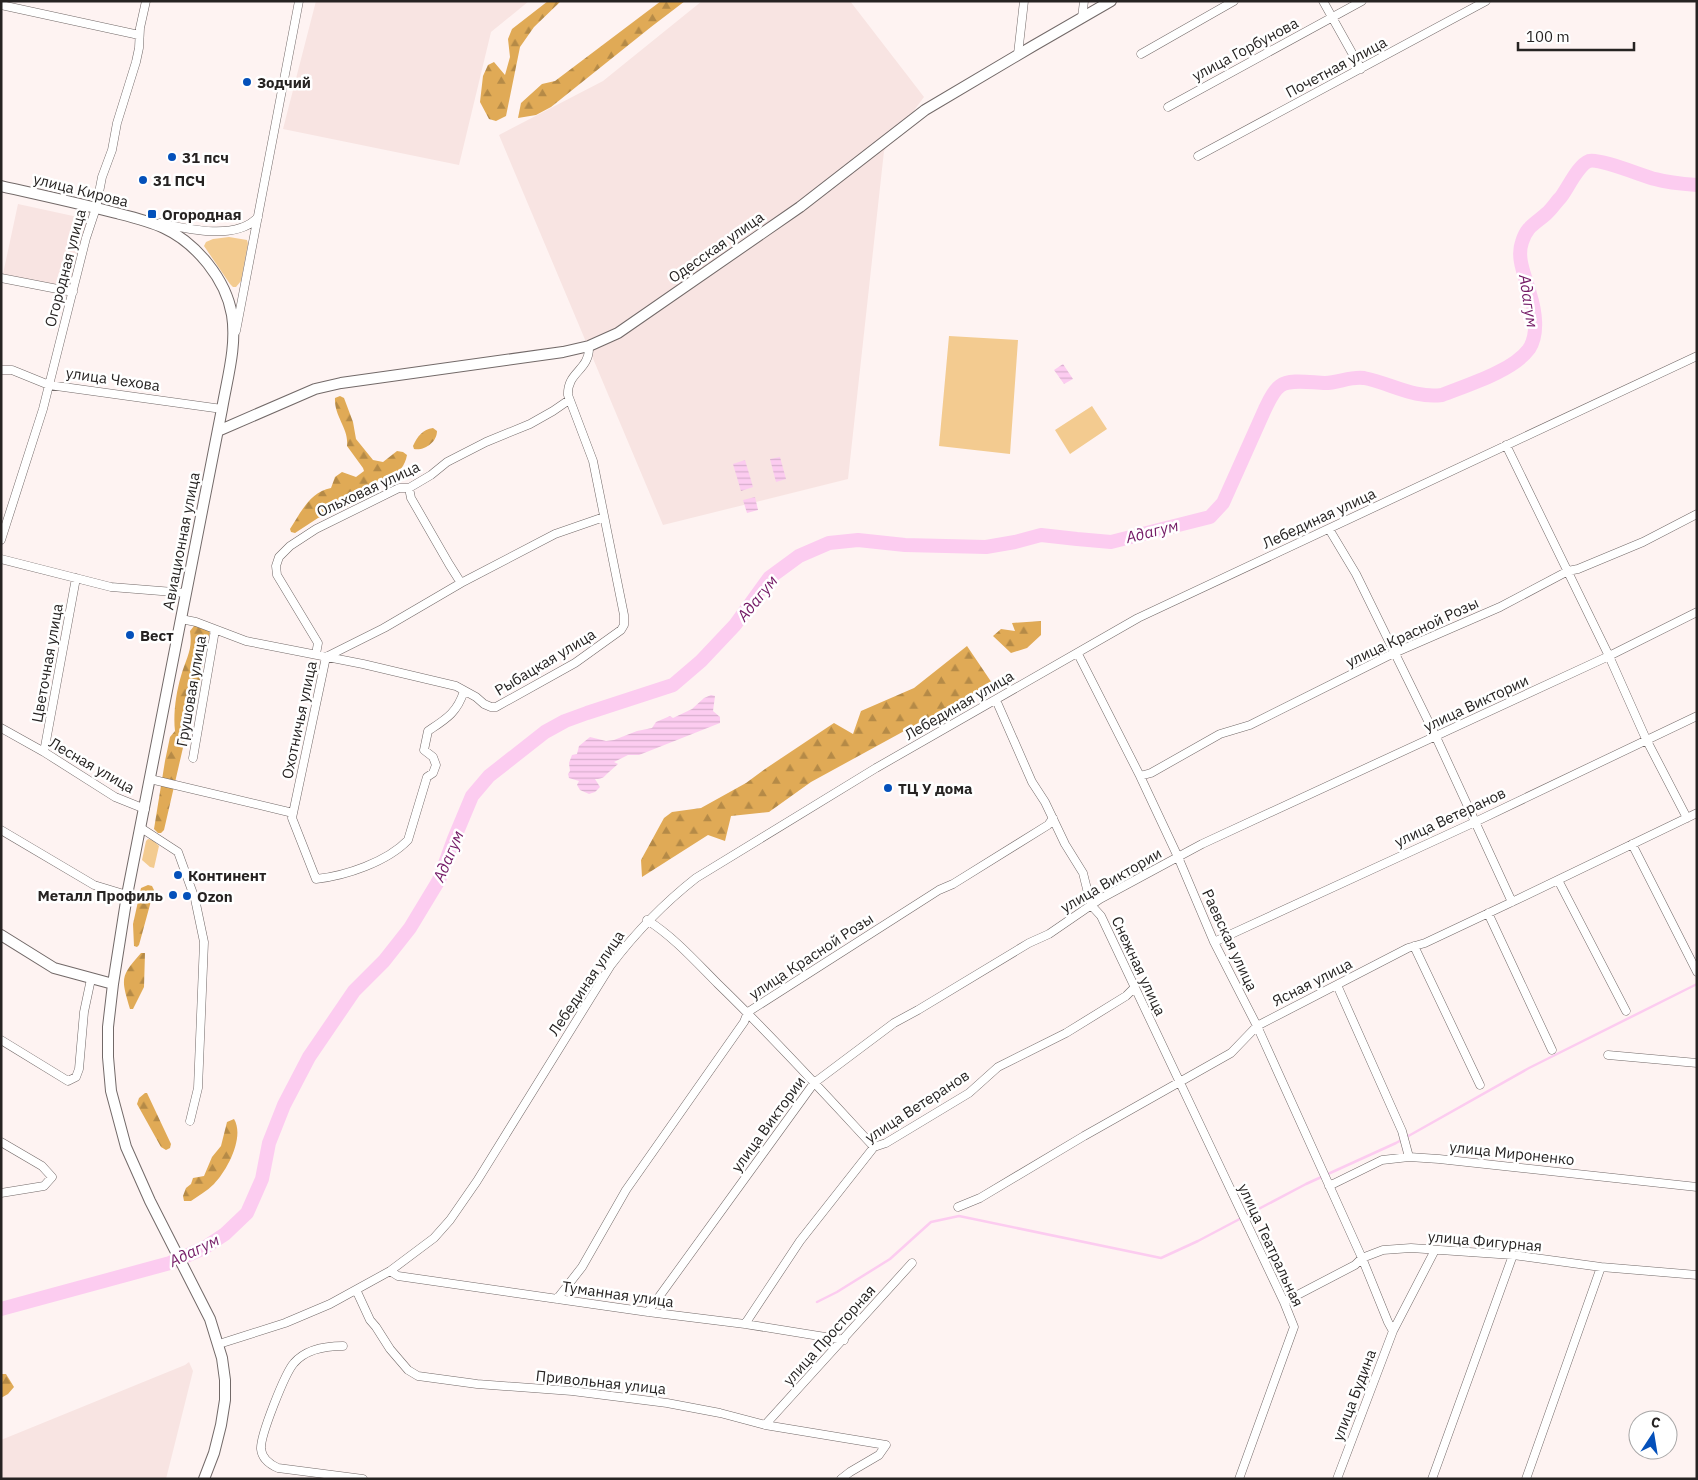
<svg xmlns="http://www.w3.org/2000/svg" width="1698" height="1480" font-family="'IBM Plex Sans',sans-serif">
<style>
.built{fill:#f8e4e2}
.green{fill:#f3cb90}
.forest{fill:url(#forest-firs)}
.water{fill:url(#water-rules)}
.lines{fill:none;stroke-linecap:round;stroke-linejoin:round}
.stream{stroke:#fcccf0;stroke-width:2.5}
.river{stroke:#fcccf0;stroke-width:14}
.minor-casing{stroke:#726968;stroke-width:9}
.secondary-casing{stroke:#726968;stroke-width:12}
.minor{stroke:#fff;stroke-width:8}
.secondary{stroke:#fff;stroke-width:10}
.poi-dot{fill:#0450ba;stroke:#fff;stroke-width:2}
.labels{text-anchor:middle;dominant-baseline:central;stroke-width:5;stroke-linejoin:round;paint-order:stroke}
.street-label{font-size:15px;fill:#262322;stroke:#fff}
.poi-label{font-size:15px;font-weight:bold;fill:#262322;stroke:#fff;text-anchor:start}
.water-label{font-size:16px;font-style:italic;fill:#741b66;stroke:#fff}
</style>
<defs>
<pattern id="forest-firs" width="22" height="20" patternUnits="userSpaceOnUse" patternTransform="scale(1.25)"><rect width="22" height="20" fill="#e0aa56"/><path d="M5 1l3.5 6h-7zM16 11l3.5 6h-7z" fill="#b58a47"/></pattern>
<pattern id="water-rules" width="6" height="5" patternUnits="userSpaceOnUse" patternTransform="scale(1.25)"><rect width="6" height="5" fill="#fcccf0"/><path d="M0 2.5h6" fill="none" stroke="#d8afce"/></pattern>
</defs>
<rect width="100%" height="100%" fill="#fef3f2"/>
<path class="built" d="M316 1H529L491 32 459 165 283 129Z
M702 1H850L924 97 884 151 848 479 663 525 499 135 603 81Z
M18 204 87 219 72 283 64 288 3 274Z
M189 1362 193 1371 166 1479H1V1440L185 1365Z"/>
<path class="green" d="M229 237 247 240 248 244 241 281 236 287H233L230 284 204 246 206 242 213 239Z
M949 336 1018 340 1010 454 939 446Z
M1092 406 1107 429 1070 454 1055 430Z
M148 839 153 840 159 846 154 868 150 867 142 860 146 841Z"/>
<path class="forest" d="M548 1H561L534 27 520 47 506 116 496 121 489 119 480 102 483 76 488 65 494 62 505 75 510 57 508 39 512 29Z
M661 1H685L651 27 551 107 536 115 518 118 521 103 542 84 555 81Z
M340 396 344 398 353 422 356 439 373 460 383 462 397 451 403 452 407 455C403 478 382 478 364 489L360 500 347 507 318 518 295 533 291 532 290 529C301 512 310 492 331 488L335 477 342 472 356 477 364 471 363 468 347 446C349 428 334 417 335 398Z
M433 428 437 431C437 442 425 451 414 449L413 446C417 437 423 429 433 428Z
M1041 621V635L1027 648 1011 653 993 636 1001 629 1015 631 1012 623Z
M198 625 209 630 210 633 207 640 202 643 201 648 204 659 192 721 188 726 164 830 161 833H158L154 829 165 761 170 737 175 731C173 714 176 693 181 676 186 658 193 650 190 631L194 626Z
M967 646 992 683 811 782 769 812 731 816 725 841 708 835 642 877 641 860 664 818 672 812 701 808 746 783 765 769 834 723 853 734 861 711 914 688Z
M148 885 152 886 154 890 139 945 137 947 134 946 133 924 141 888Z
M141 953H145L144 987 133 1009H130C121 978 120 977 141 953Z
M145 1093H147L171 1144 170 1148 166 1150 161 1147 137 1104 139 1098Z
M234 1119C245 1137 227 1171 214 1184 207 1191 198 1196 191 1201H184L183 1196 186 1188 191 1184 193 1178 204 1176 212 1157 221 1146 227 1122Z
M1 1374H6L14 1387 8 1394 1 1398Z"/>
<path class="water" d="M1063 364 1073 379 1064 384 1054 370Z
M780 457 786 479 776 482 770 459Z
M745 460 753 487 741 491 733 464Z
M755 497 758 510 747 513 743 500Z
M711 695 715 696 713 711 720 717V723L639 755H628L614 762 618 764C615 767 612 769 609 772 603 777 604 779 595 779L600 787 595 792 589 794 580 790 577 785 579 781 569 778 568 774 570 771 569 763 572 755 577 754 579 746 590 737 606 741 614 740 637 731 652 728 656 722 670 716 673 718 692 709 704 698Z"/>
<g class="lines">
<path class="stream" d="M817 1302 837 1292 890 1259 931 1222 959 1216 1161 1258 1198 1241 1306 1184 1396 1143 1529 1068 1697 984"/>
<path class="river" d="M1 1309 170 1263 204 1248 225 1234 247 1213 262 1179 269 1143 284 1105 309 1057 354 991 384 961 410 928 439 880 454 839 472 796 489 776 545 732 565 721 587 713 673 685 701 661 735 625 769 578 799 556 829 543 858 540 905 545 986 547 1015 542 1041 535 1077 539 1111 542 1210 517 1223 503 1265 409C1269 401 1273 391 1280 386 1290 378 1313 383 1325 383 1338 383 1351 376 1364 378 1390 383 1415 399 1442 395 1467 385 1513 371 1529 349 1539 334 1535 310 1530 294 1526 277 1516 259 1522 242 1527 226 1535 224 1546 214 1552 209 1556 202 1561 197 1568 188 1578 165 1589 161 1599 158 1643 176 1655 179 1669 183 1683 184 1697 185"/>
<defs>
<path id="minor" d="M1323 1 1361 69
M1 5 139 35
M1082 18 1084 1
M1018 54 1024 1
M1141 54 1234 1
M1168 107 1362 1
M1198 156 1486 1
M160 223C187 229 237 241 258 217
M1 278 73 292
M236 331 299 1
M1 370H12L49 385 222 409
M1506 445 1609 656 1646 739 1687 818
M409 488 411 498 449 564 461 583
M1329 529 1356 574 1436 737 1512 902
M1 540 43 409 86 238 96 208 102 177 112 150 117 123 136 62 139 48 140 28 146 1
M1 559 111 587 186 593
M181 619 196 622 246 641 363 664 456 686 476 697 484 704 491 707H496L575 663 621 630 624 625V615L593 461 568 395C567 371 590 371 589 346
M316 654 318 643 277 575 276 566 279 557 290 546 316 529 399 488H409L431 475 447 462 486 442 530 424 553 411 569 400
M1078 654 1140 776 1178 857 1214 942 1257 1026 1362 1258 1388 1322 1393 1331 1337 1479
M464 691C457 713 446 719 428 731L424 750 433 757 436 765 433 773 427 777 408 840C387 862 345 876 316 879L292 818 326 657 384 628 461 583 555 534 604 517
M996 700 1032 782 1045 802 1065 844 1083 873 1091 905 1101 916 1284 1302 1294 1327 1239 1479
M1 728 44 752 115 797 145 809
M44 752 76 578
M193 758 215 630
M1140 776 1151 773 1220 734 1250 725 1394 653 1500 607 1568 571 1578 569 1643 542 1697 514
M150 779 293 813
M141 828 178 852 195 899 204 942 198 1088 190 1121
M1 830 94 885 127 895
M1632 844 1697 972
M1558 880 1626 1011
M1488 913 1552 1050
M647 920C674 937 696 962 718 984 772 1036 823 1092 874 1147
M1214 942 1475 822 1697 716
M1414 946 1480 1085
M1337 985 1402 1131 1409 1157
M1 1040 68 1081 76 1077 79 1069 84 1012 91 979
M1608 1055 1697 1063
M1 1142 42 1166 52 1177 44 1186 1 1193
M1329 1186 1382 1160 1409 1157 1439 1159 1697 1187
M958 1207 980 1198 1084 1136 1231 1053 1257 1026 1408 948 1425 943 1512 902 1697 813
M390 1271 398 1276 648 1312 745 1324 844 1340
M355 1291 358 1294 370 1320 376 1327 390 1349 408 1370 418 1376 477 1384 572 1391 667 1403 720 1413 765 1425 886 1445 879 1455 850 1472 841 1479
M557 1299 582 1267 626 1190 744 1022 748 1012 939 890 953 884 1048 825 1053 818
M1284 1302 1355 1265 1362 1258 1383 1250 1411 1248 1513 1255 1601 1267 1697 1275
M648 1312 814 1083 894 1023 918 1010 1029 943 1049 934 1100 899 1202 844 1609 656 1697 612
M745 1324 800 1241 874 1147 886 1143 969 1093 998 1067 1066 1033 1126 996 1134 988
M1393 1331 1435 1250
M219 1344 285 1323 330 1304 390 1271 434 1238 450 1220 477 1181 611 965C636 932 663 904 696 878L876 768 1138 618 1697 356
M343 1346C326 1346 306 1349 294 1363 285 1373 260 1436 261 1449 262 1459 269 1464 278 1468L363 1479
M765 1425 912 1263
M1432 1479 1513 1255
M1526 1479 1601 1267"/>
<path id="secondary" d="M1 186C40 195 78 203 116 213 132 217 149 221 164 228 196 243 226 279 232 315 237 346 227 379 222 409L127 895 113 984 108 1027V1057L111 1091 126 1147 150 1201 210 1319 222 1358 225 1380V1400L221 1425 214 1453 204 1479
M218 431 315 389 341 383 563 352 589 346 618 333 800 207 925 110 1033 46 1111 1
M1 935 54 968 113 984"/>
</defs>
<use href="#minor" class="minor-casing"/>
<use href="#secondary" class="secondary-casing"/>
<use href="#minor" class="minor"/>
<use href="#secondary" class="secondary"/>
</g>
<g class="poi-dot">
<circle cx="247" cy="82" r="5"/>
<circle cx="172" cy="157" r="5"/>
<circle cx="143" cy="180" r="5"/>
<rect x="147" y="209" width="10" height="10" rx="2.5"/>
<circle cx="130" cy="635" r="5"/>
<circle cx="888" cy="788" r="5"/>
<circle cx="178" cy="875" r="5"/>
<circle cx="173" cy="895" r="5"/>
<circle cx="187" cy="896" r="5"/>
</g>
<g class="labels">
<g class="street-label">
<text transform="translate(1245 49) rotate(-28)">улица Горбунова</text>
<text transform="translate(1336 67) rotate(-28)">Почетная улица</text>
<text transform="translate(81 190) rotate(14)">улица Кирова</text>
<text transform="translate(716 247) rotate(-35)">Одесская улица</text>
<text transform="translate(65 268) rotate(-75)">Огородная улица</text>
<text transform="translate(113 379) rotate(8)">улица Чехова</text>
<text transform="translate(368 489) rotate(-25)">Ольховая улица</text>
<text transform="translate(1319 518) rotate(-25)">Лебединая улица</text>
<text transform="translate(181 541) rotate(-79)">Авиационная улица</text>
<text transform="translate(1412 632) rotate(-25)">улица Красной Розы</text>
<text transform="translate(545 662) rotate(-31)">Рыбацкая улица</text>
<text transform="translate(47 663) rotate(-80)">Цветочная улица</text>
<text transform="translate(191 691) rotate(-80)">Грушовая улица</text>
<text transform="translate(1476 703) rotate(-25)">улица Виктории</text>
<text transform="translate(959 705) rotate(-30)">Лебединая улица</text>
<text transform="translate(299 720) rotate(-78)">Охотничья улица</text>
<text transform="translate(92 765) rotate(30)">Лесная улица</text>
<text transform="translate(1450 817) rotate(-25)">улица Ветеранов</text>
<text transform="translate(1111 880) rotate(-30)">улица Виктории</text>
<text transform="translate(1230 940) rotate(65)">Раевская улица</text>
<text transform="translate(811 956) rotate(-33)">улица Красной Розы</text>
<text transform="translate(1139 966) rotate(65)">Снежная улица</text>
<text transform="translate(1312 982) rotate(-27)">Ясная улица</text>
<text transform="translate(586 983) rotate(-56)">Лебединая улица</text>
<text transform="translate(917 1106) rotate(-33)">улица Ветеранов</text>
<text transform="translate(768 1124) rotate(-54)">улица Виктории</text>
<text transform="translate(1512 1153) rotate(6)">улица Мироненко</text>
<text transform="translate(1485 1241) rotate(5)">улица Фигурная</text>
<text transform="translate(1271 1245) rotate(65)">улица Театральная</text>
<text transform="translate(618 1294) rotate(8)">Туманная улица</text>
<text transform="translate(829 1335) rotate(-48)">улица Просторная</text>
<text transform="translate(601 1382) rotate(6)">Привольная улица</text>
<text transform="translate(1354 1395) rotate(-69)">улица Будина</text>
</g>
<g class="poi-label">
<text x="257" y="82">Зодчий</text>
<text x="182" y="157">31 псч</text>
<text x="153" y="180">31 ПСЧ</text>
<text x="162" y="214">Огородная</text>
<text x="140" y="635">Вест</text>
<text x="898" y="788">ТЦ У дома</text>
<text x="188" y="875">Континент</text>
<text x="163" y="895" text-anchor="end">Металл Профиль</text>
<text x="197" y="896">Ozon</text>
</g>
<g class="water-label">
<text transform="translate(1529 301) rotate(81)">Адагум</text>
<text transform="translate(1152 531) rotate(-14)">Адагум</text>
<text transform="translate(757 598) rotate(-51)">Адагум</text>
<text transform="translate(448 856) rotate(-67)">Адагум</text>
<text transform="translate(194 1250) rotate(-26)">Адагум</text>
</g>
</g>
<rect width="1698" height="1480" fill="none" stroke="#262322" stroke-width="5"/>
<g transform="translate(1653 1435) rotate(12)"><circle r="24" fill="#ffffff" stroke="#a8a7a7"/>
<path d="M0-4L9 19L0 12L-9 19Z" fill="#0450ba"/>
<text y="-8" font-size="14" font-weight="bold" text-anchor="middle" fill="#262322">С</text>
</g>
<path d="M1518 42v8h116v-8" fill="none" stroke="#262322" stroke-width="2.5"/>
<text x="1526" y="42" font-size="15" fill="#262322" stroke="#ffffff" stroke-width="4" paint-order="stroke">100 m</text>
</svg>
